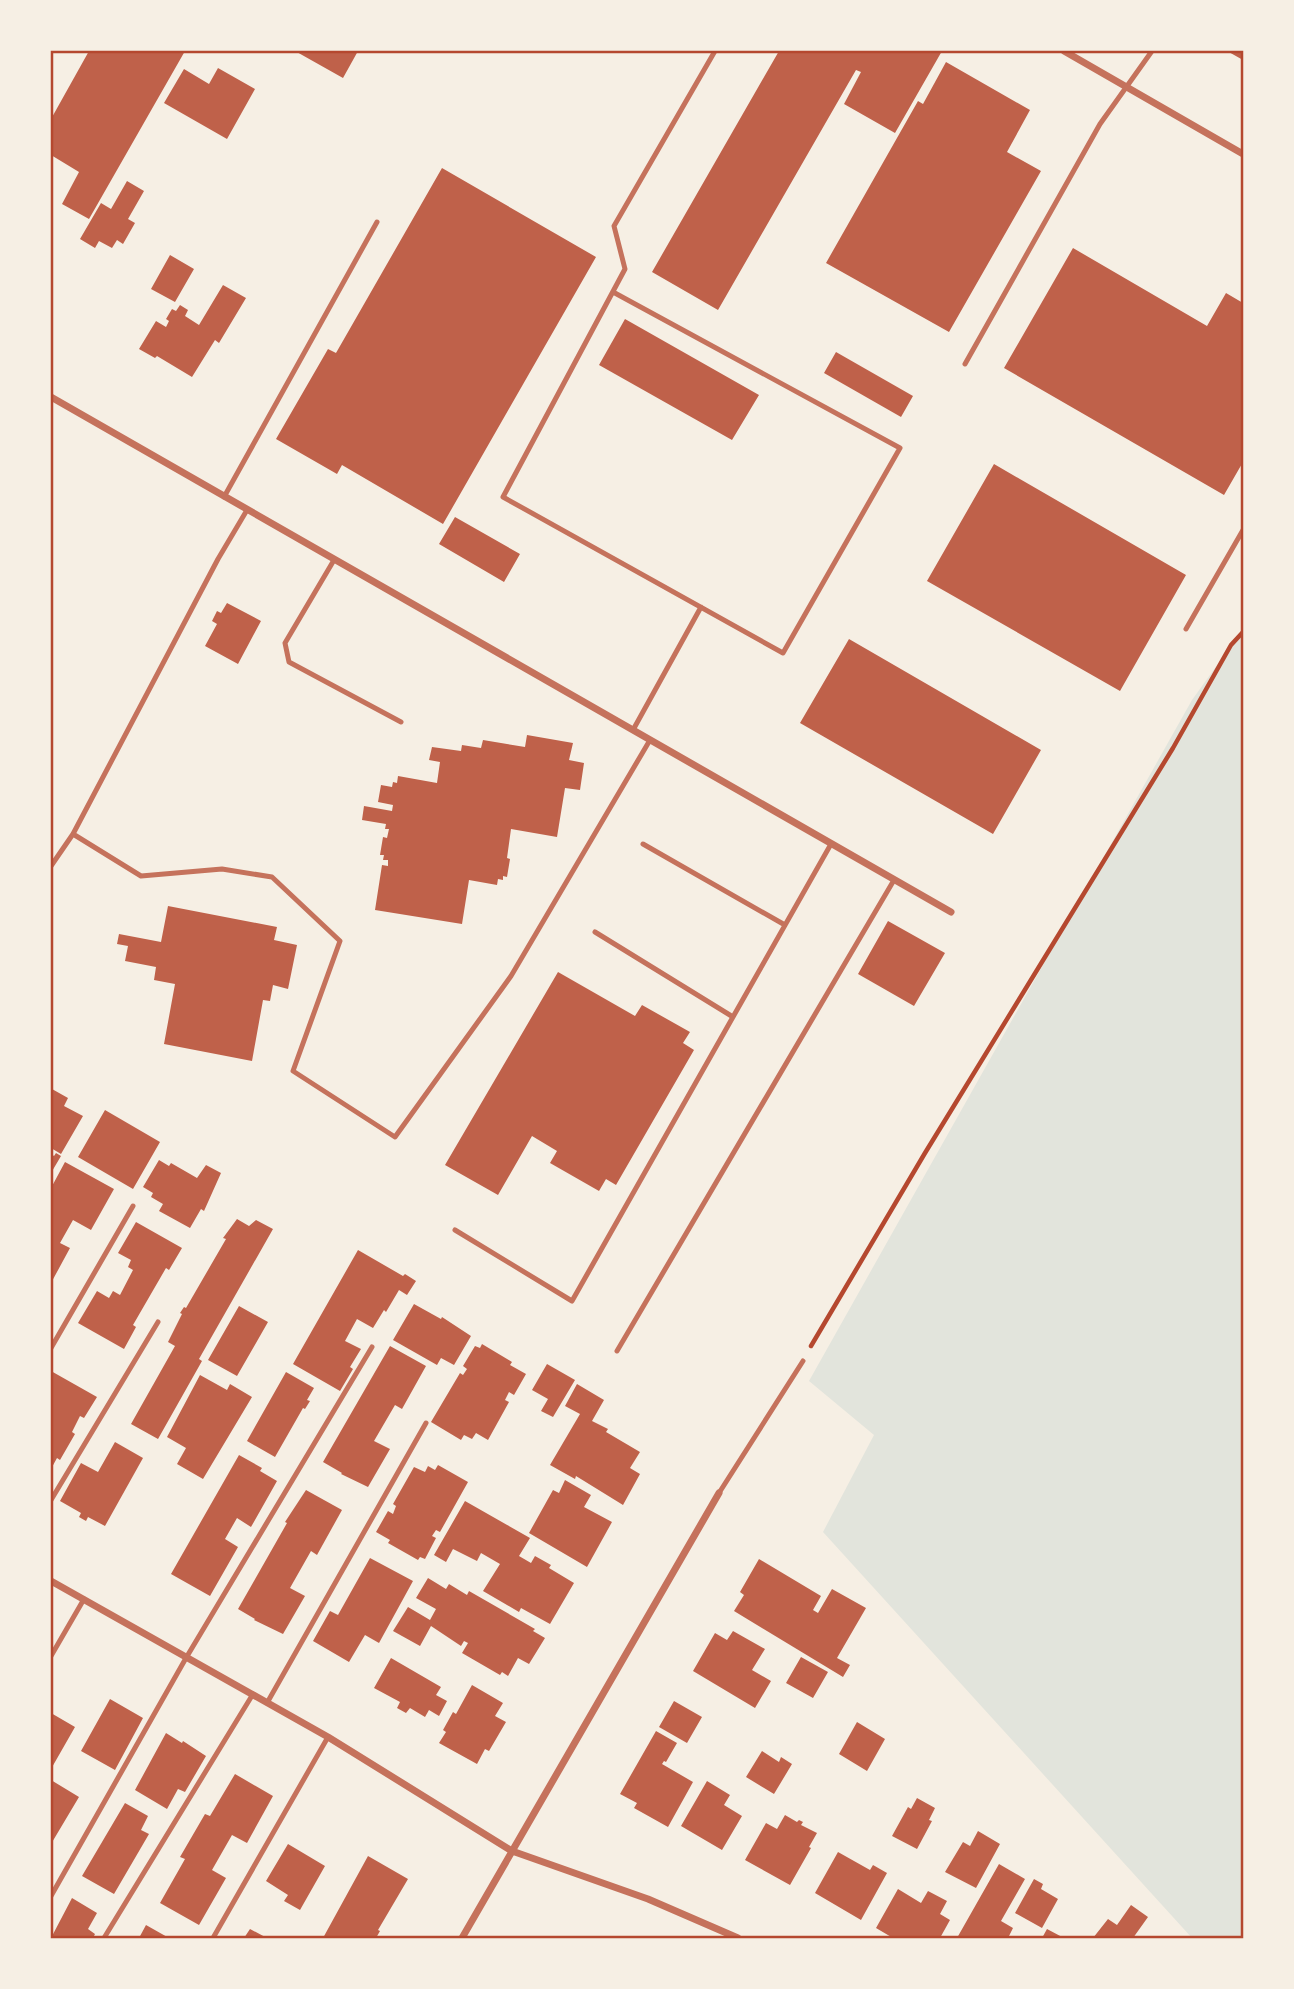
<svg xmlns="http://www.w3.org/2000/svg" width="1294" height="1989" font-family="'Crimson Pro',serif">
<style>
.green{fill:#e2e4dc}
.building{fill:#bf614a}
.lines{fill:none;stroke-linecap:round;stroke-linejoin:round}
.path{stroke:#b5482f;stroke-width:4.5}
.service{stroke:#c5725c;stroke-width:5}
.minor{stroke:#c5725c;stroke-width:7}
.neatline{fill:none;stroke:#b5482f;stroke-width:2.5}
</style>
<rect width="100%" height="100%" fill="#f6efe4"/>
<path class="green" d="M1243 629V1938H1192L823 1532 874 1435 809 1381 1192 700Z"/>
<path class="building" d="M89 51H185L89 219 62 204 79 172 51 155V119Z
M295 51H358L343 78Z
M779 51H942L895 133 844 104 861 72 856 70 718 310 652 272Z
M1227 51H1243V60Z
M946 62 1030 110 1007 152 1041 171 949 332 826 263 918 101 923 104Z
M218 68 255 89 227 139 164 103 184 69 209 84Z
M442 168 596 257 443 524 342 465 337 474 276 439 328 349 336 353Z
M127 181 144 191 128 219 135 223 123 244 117 240 112 248 99 241 95 248 80 239 101 203 111 209Z
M1073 248 1207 326 1226 293 1243 303V462L1224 495 1004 368Z
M170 255 194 269 175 302 151 289Z
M223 285 246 298 219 343 215 340 192 377 157 356 155 358 139 349 156 321 166 327 169 321 166 319 172 309 176 311 180 305 188 310 185 316 199 325Z
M625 319 759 395 732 440 599 365Z
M836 352 913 396 901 417 824 373Z
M994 464 1186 575 1120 691 927 581Z
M455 517 520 554 504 582 439 544Z
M227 603 261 621 238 664 205 646 217 624 212 621 217 611 221 613Z
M849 639 1041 750 993 834 800 723Z
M527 735 573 743 569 760 584 763 580 790 565 788 557 837 511 829 507 858 510 859 507 877 503 876V880L498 879 497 885 469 880 462 924 375 910 382 865 388 866V860H383L384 855H380L383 837 387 838 389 829H385L386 824 362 820 364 806 392 811 393 805 378 802 381 785 392 787 393 782 397 783 398 776 437 783 440 762 429 760 432 747 461 751 462 745 481 748 483 740 525 747Z
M168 906 277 927 274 940 297 945 288 989 273 985 270 1001 263 1000 252 1061 164 1044 175 984 154 980 156 967 125 961 128 946 117 944 119 934 161 942Z
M888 921 945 953 914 1006 858 974Z
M558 972 635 1016 642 1005 690 1032 683 1043 694 1050 616 1185 606 1179 599 1191 550 1163 557 1151 532 1136 498 1195 445 1165Z
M52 1089 68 1098 64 1106 83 1116 61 1154 51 1148Z
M105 1110 160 1142 133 1189 78 1157Z
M56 1153 61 1156 51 1173V1154L54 1156Z
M159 1160 169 1166 171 1163 197 1178 206 1165 221 1173 204 1211 201 1209 190 1228 159 1211 163 1204 151 1197 153 1193 143 1187Z
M65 1162 114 1189 91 1230 73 1220 60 1243 70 1248 51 1283V1188Z
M237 1219 249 1226 256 1220 273 1229 199 1359 202 1361 158 1439 131 1424 175 1346 168 1342 182 1314 180 1313 184 1307 186 1308 226 1239 223 1238Z
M136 1222 182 1248 169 1270 166 1268 133 1325 136 1327 124 1349 78 1323 97 1291 109 1298 113 1291 120 1295 133 1270 128 1267 131 1260 118 1253Z
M358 1250 403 1276 405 1274 416 1281 407 1295 399 1290 386 1312 384 1310 373 1328 357 1319 345 1341 361 1349 350 1367 353 1369 340 1391 293 1364Z
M414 1304 441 1319 442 1317 471 1336 454 1365 441 1358 437 1365 393 1340Z
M239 1306 268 1322 237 1376 208 1360Z
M482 1344 512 1362 510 1365 526 1374 514 1395 509 1392 505 1400 509 1402 488 1440 476 1433 472 1439 464 1435 461 1440 431 1422 460 1373 463 1375 467 1369 463 1366 475 1346 480 1348Z
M390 1346 426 1366 402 1409 395 1405 374 1441 390 1449 368 1487 341 1474 342 1473 323 1462Z
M547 1364 575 1380 553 1417 541 1411 548 1399 532 1390Z
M51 1371 97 1397 84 1418 80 1416 72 1432 75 1434 60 1460 57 1458 51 1469Z
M286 1372 314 1388 307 1400 310 1401 305 1409 303 1408 275 1457 247 1441Z
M200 1375 227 1390 230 1384 252 1397 203 1479 177 1464 186 1448 167 1437Z
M577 1384 604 1400 592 1421 608 1429 606 1432 640 1452 630 1468 640 1474 623 1505 576 1476 575 1479 550 1465 580 1414 565 1406Z
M115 1442 143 1458 105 1526 88 1517 86 1521 79 1517 81 1513 60 1501 81 1463 98 1472Z
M239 1455 262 1468 260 1471 277 1481 251 1527 237 1518 225 1539 238 1547 210 1596 171 1574Z
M438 1465 468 1482 440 1532 436 1530 432 1536 436 1538 425 1559 420 1557 418 1560 388 1543 390 1540 376 1532 388 1511 393 1514 396 1506 393 1504 414 1467 425 1472 428 1466 435 1470Z
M565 1480 591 1495 584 1507 612 1522 587 1567 529 1533 553 1490 559 1493Z
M306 1490 342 1510 317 1555 311 1551 290 1588 305 1596 283 1634 254 1620 255 1619 238 1609 287 1523 285 1522Z
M465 1501 530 1538 519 1556 531 1563 535 1556 551 1565 549 1568 574 1583 550 1624 521 1608 519 1612 483 1591 500 1564 481 1553 477 1561 453 1549 446 1562 434 1555Z
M370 1558 413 1581 379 1643 365 1635 349 1662 313 1641 330 1611 338 1615Z
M759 1559 821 1596 813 1610 818 1613 832 1589 866 1608 837 1658 850 1665 843 1677 734 1611 744 1595 740 1592Z
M428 1578 446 1589 449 1584 467 1595 469 1591 535 1629 533 1631 545 1638 529 1664 518 1658 508 1676 502 1672 500 1675 462 1653 468 1643 464 1641 461 1646 431 1626 420 1646 393 1631 408 1607 430 1620 436 1609 416 1598Z
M733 1631 765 1649 752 1670 771 1681 755 1708 693 1671 715 1633 727 1640Z
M801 1657 828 1672 813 1698 786 1683Z
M391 1658 441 1687 436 1695 447 1701 439 1716 429 1710 425 1717 410 1708 406 1713 397 1708 400 1702 374 1688Z
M472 1685 503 1703 495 1716 506 1722 489 1751 485 1749 477 1764 439 1743 446 1732 443 1730 453 1712 456 1714Z
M110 1699 143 1718 115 1770 81 1751Z
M674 1701 702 1717 687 1743 659 1727Z
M51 1713 75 1727 51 1769Z
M857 1722 885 1739 867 1771 839 1754Z
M656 1731 677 1743 666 1762 664 1761 662 1764 693 1782 668 1827 634 1808 637 1803 620 1794Z
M166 1733 182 1743 183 1741 206 1756 185 1792 178 1789 167 1809 135 1790Z
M762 1751 779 1762 781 1757 792 1764 774 1794 746 1777Z
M235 1774 273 1796 247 1843 232 1835 212 1870 226 1878 199 1925 160 1903 185 1859 180 1857 205 1814 210 1816Z
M51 1780 79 1797 51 1844Z
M707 1781 730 1795 724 1805 742 1816 722 1850 681 1826Z
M917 1798 935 1808 929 1820 932 1821 917 1849 892 1836 908 1807 911 1809Z
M125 1803 148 1816 141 1830 149 1834 114 1894 82 1876Z
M785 1815 797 1822 799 1820 803 1822 801 1825 817 1833 809 1847 811 1848 790 1885 745 1860 766 1823 777 1829Z
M978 1831 1000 1844 976 1888 945 1872 963 1842 970 1846Z
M288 1844 325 1866 300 1910 284 1901 288 1895 266 1881Z
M838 1852 870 1870 873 1865 887 1873 861 1920 815 1893Z
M368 1856 408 1879 378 1930 380 1931 376 1938H323Z
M999 1864 1025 1879 1001 1921 1013 1928 1008 1938H957Z
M1034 1879 1043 1884 1041 1889 1058 1899 1042 1928 1015 1913Z
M898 1889 921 1903 928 1891 947 1901 940 1914 950 1920 940 1938H893L876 1928Z
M72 1898 97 1913 88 1929 95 1934 93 1938H51Z
M1131 1905 1148 1917 1133 1938H1093L1108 1919 1117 1925Z
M146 1925 169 1938H139Z
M250 1929 267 1938H244Z
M1047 1929 1064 1938H1042Z"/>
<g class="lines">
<path class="path" d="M811 1346 925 1153 1173 748 1231 645 1243 632"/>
<path class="service" d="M613 292 900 448 783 653 503 497 625 269 614 226 715 51
M965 364 1100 124 1152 51
M224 497 377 222
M247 510 218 559 73 834 141 876 222 869 272 877 340 941 293 1071 395 1137 511 976 650 740
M334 560 285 643 289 662 401 722
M1186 629 1243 530
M633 730 701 607
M643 844 785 925
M51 866 73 834
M595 932 733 1017
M455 1230 572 1301 831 844
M51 1348 133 1206
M617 1351 894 880
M719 1493 803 1361
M51 1500 158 1322
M51 1656 84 1599
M267 1703 426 1423
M51 1896 186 1658 372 1347
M104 1938 253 1694
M213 1938 328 1737"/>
<path class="minor" d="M1064 51 1243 154
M51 397 951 912
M51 1581 328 1737 512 1851 648 1899 738 1938
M462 1938 719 1493"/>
</g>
<rect width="1294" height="1989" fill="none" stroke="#f6efe4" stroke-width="105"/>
<rect x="52" y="52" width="1190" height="1885" class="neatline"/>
</svg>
